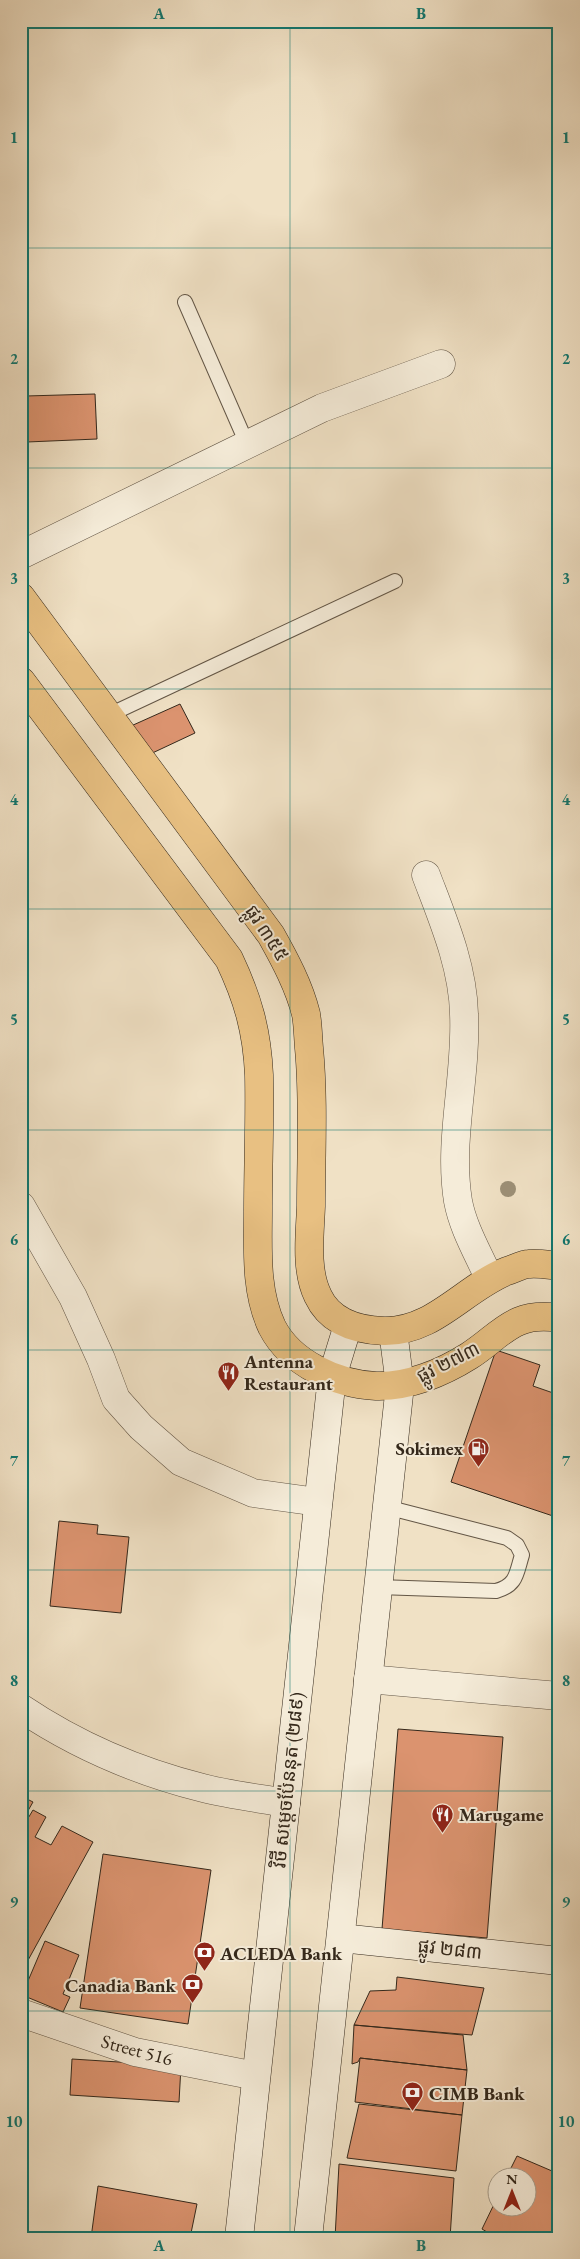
<svg xmlns="http://www.w3.org/2000/svg" width="580" height="2259" font-family="'EB Garamond','Noto Sans Khmer',serif">
<style>
.building{fill:#db936f;stroke:#34281b}
.lines{fill:none;stroke-linecap:round;stroke-linejoin:round}
.lane-casing{stroke:#635646;stroke-width:16}
.street-casing{stroke:#635646;stroke-width:29}
.secondary-casing{stroke:#34281b;stroke-width:29}
.primary-casing{stroke:#34281b;stroke-width:29}
.lane{stroke:#f5ecd9;stroke-width:14}
.street{stroke:#f5ecd9;stroke-width:28}
.secondary{stroke:#f5ecd9;stroke-width:28}
.primary{stroke:#e8c082;stroke-width:28}
.tree{fill:#9c9077}
.grid{fill:none;stroke:#0f766e;stroke-width:1;stroke-opacity:0.55}
.labels{text-anchor:middle;dominant-baseline:central;stroke-width:4;stroke-linejoin:round;paint-order:stroke}
.street-label{font-size:19px;fill:#34281b;stroke:#f5ecd9}
.poi-label{font-size:19px;font-weight:bold;fill:#34281b;stroke:#f5ecd9;text-anchor:start}
.neatline{fill:none;stroke:#0f766e;stroke-width:2}
.grid-label{font-size:16px;text-anchor:middle;font-weight:bold;fill:#0f766e}
</style>
<rect width="100%" height="100%" fill="#f0e1c5"/>
<filter id="stains"><feTurbulence type="fractalNoise" baseFrequency=".004" numOctaves="4"/><feColorMatrix values="0 0 0 0 .2 0 0 0 0 .09 0 0 0 0 .02 0 0 0 .5 -.17"/></filter>
<radialGradient id="worn" r=".72"><stop offset=".6" stop-color="#630" stop-opacity="0"/><stop offset="1" stop-color="#630" stop-opacity=".3"/></radialGradient>
<path class="building" d="M95 394 97 439 27 442 26 396Z
M21 408 26 441 21 442Z
M180 704 195 733 146 756 131 726Z
M496 1350 540 1365 533 1386 559 1395V1518L451 1482Z
M59 1521 98 1525 97 1534 129 1537 121 1613 50 1606Z
M398 1729 503 1737 487 1938 382 1929Z
M21 1796 33 1802 21 1823Z
M33 1810 46 1817 35 1837 51 1845 62 1826 93 1842 21 1973V1830Z
M103 1854 211 1870 188 2024 80 2008Z
M45 1941 79 1955 63 1994 70 1997 63 2012 22 1995Z
M397 1977 484 1988 472 2035 354 2025 370 1991 396 1990Z
M354 2025 463 2035 467 2070 360 2058 358 2062 352 2064Z
M360 2058 467 2070 462 2115 355 2102Z
M72 2059 181 2066 179 2102 70 2095Z
M359 2104 462 2115 456 2171 347 2158Z
M517 2156 559 2174V2238H497L482 2229 498 2196V2206H528V2176H507Z
M339 2164 454 2178 450 2238H335Z
M98 2186 197 2204 190 2238H91Z"/>
<g class="lines">
<defs>
<path id="lane" d="M185 302 247 444
M109 715 395 581
M378 1587 496 1591C517 1585 516 1574 522 1555L517 1545 507 1538 386 1507"/>
<path id="street" d="M21 555 322 408 441 364
M426 875C443 920 463 966 464 1014 467 1076 448 1140 458 1201 463 1228 478 1253 489 1278
M21 1206 73 1297 101 1359 116 1399 141 1427 181 1462 253 1493 318 1502
M368 1679 559 1696
M21 1708C76 1745 139 1772 203 1788 230 1795 258 1798 286 1803
M21 2013 135 2052 256 2076"/>
<path id="secondary" d="M341 1938 559 1961
M239 2238 332 1377 348 1325
M308 2238 400 1385 393 1331"/>
<path id="primary" d="M21 597 271 935C285 960 299 986 306 1014 308 1025 308 1037 309 1048 314 1100 311 1154 311 1206 310 1234 305 1270 318 1296 330 1322 357 1330 384 1331 434 1332 464 1288 507 1271 514 1269 522 1264 529 1264 538 1263 549 1265 559 1266
M21 681 229 959C248 999 257 1031 259 1075 260 1121 258 1166 258 1211 258 1250 255 1291 272 1327 291 1364 337 1384 376 1386 408 1387 442 1373 469 1356 502 1335 512 1311 559 1318"/>
</defs>
<use href="#lane" class="lane-casing"/>
<use href="#street" class="street-casing"/>
<use href="#secondary" class="secondary-casing"/>
<use href="#primary" class="primary-casing"/>
<use href="#lane" class="lane"/>
<use href="#street" class="street"/>
<use href="#secondary" class="secondary"/>
<use href="#primary" class="primary"/>
</g>
<circle class="tree" cx="508" cy="1189" r="8"/>
<path class="grid" d="M290 21V2238M21 248H559M21 468H559M21 689H559M21 909H559M21 1130H559M21 1350H559M21 1570H559M21 1791H559M21 2011H559"/>
<defs>
<symbol id="restaurant-pin" viewBox="-11 -11 22 30"><path d="M0 17L-7.5 6A9.5 9.5 0 1 1 7.5 6Z" fill="#8f2418" stroke="#f5ecd9"/><path d="M-5-6h1v4h1v-4h1v4h1v-4h1v5L-1.5 .5V6h-2V.5L-5-1ZM5-6V6H3V1.5H1.5Q1.5-4 5-6Z" fill="#fff"/></symbol>
<symbol id="fuel-pin" viewBox="-11 -11 22 30"><path d="M0 17L-7.5 6A9.5 9.5 0 1 1 7.5 6Z" fill="#8f2418" stroke="#f5ecd9"/><path d="M-5.5-6h7V0h2V4h1.3V-2.5L3-4.5l.8-.8L6-3V5H2.5V1h-1V6h-7ZM-4.2-4.7v3.2H.2V-4.7Z" fill="#fff"/></symbol>
<symbol id="bank-pin" viewBox="-11 -11 22 30"><path d="M0 17L-7.5 6A9.5 9.5 0 1 1 7.5 6Z" fill="#8f2418" stroke="#f5ecd9"/><path d="M-6-4H6V4H-6ZM0-2.3a2.3 2.3 0 1 0 0 4.6a2.3 2.3 0 1 0 0-4.6Z" fill="#fff"/></symbol>
</defs>
<g fill-rule="evenodd">
<use href="#restaurant-pin" x="216" y="1360" width="25" height="34"/>
<use href="#fuel-pin" x="466" y="1436" width="25" height="34"/>
<use href="#restaurant-pin" x="430" y="1802" width="25" height="34"/>
<use href="#bank-pin" x="192" y="1940" width="25" height="34"/>
<use href="#bank-pin" x="180" y="1972" width="25" height="34"/>
<use href="#bank-pin" x="400" y="2080" width="25" height="34"/>
</g>
<g class="labels">
<g class="street-label">
<text transform="translate(267 933) rotate(57)">ផ្លូវ ៣៥៥</text>
<text transform="translate(448 1362) rotate(-27)">ផ្លូវ ២៧៣</text>
<text transform="translate(288 1780) rotate(-84)">វិថី សម្តេចប៉ែននុត (២៨៩)</text>
<text transform="translate(450 1949) rotate(6)">ផ្លូវ ២៨៣</text>
<text transform="translate(137 2050) rotate(15)">Street 516</text>
</g>
<g class="poi-label">
<text x="244" y="1361">Antenna<tspan x="244" dy="22">Restaurant</tspan></text>
<text x="463" y="1448" text-anchor="end">Sokimex</text>
<text x="459" y="1814">Marugame</text>
<text x="220" y="1953">ACLEDA Bank</text>
<text x="176" y="1985" text-anchor="end">Canadia Bank</text>
<text x="429" y="2093">CIMB Bank</text>
</g>
</g>
<rect width="580" height="2259" fill="none" stroke="#f0e1c5" stroke-width="55"/>
<g transform="translate(512 2192)"><circle r="24" fill="#f5ecd9" stroke="#a89e8d"/>
<path d="M0-4L9 19L0 12L-9 19Z" fill="#8f2418"/>
<text y="-8" font-size="14" font-weight="bold" text-anchor="middle" fill="#34281b">N</text>
</g>
<rect x="28" y="28" width="524" height="2204" class="neatline"/>
<g class="grid-label">
<text x="159" y="19">A</text>
<text x="421" y="19">B</text>
<text x="14" y="143">1</text>
<text x="566" y="143">1</text>
<text x="14" y="364">2</text>
<text x="566" y="364">2</text>
<text x="14" y="584">3</text>
<text x="566" y="584">3</text>
<text x="14" y="805">4</text>
<text x="566" y="805">4</text>
<text x="14" y="1025">5</text>
<text x="566" y="1025">5</text>
<text x="14" y="1245">6</text>
<text x="566" y="1245">6</text>
<text x="14" y="1466">7</text>
<text x="566" y="1466">7</text>
<text x="14" y="1686">8</text>
<text x="566" y="1686">8</text>
<text x="14" y="1907">9</text>
<text x="566" y="1907">9</text>
<text x="14" y="2127">10</text>
<text x="566" y="2127">10</text>
<text x="159" y="2251">A</text>
<text x="421" y="2251">B</text>
</g>
<rect width="100%" height="100%" filter="url(#stains)"/>
<rect width="100%" height="100%" fill="url(#worn)"/>
</svg>
